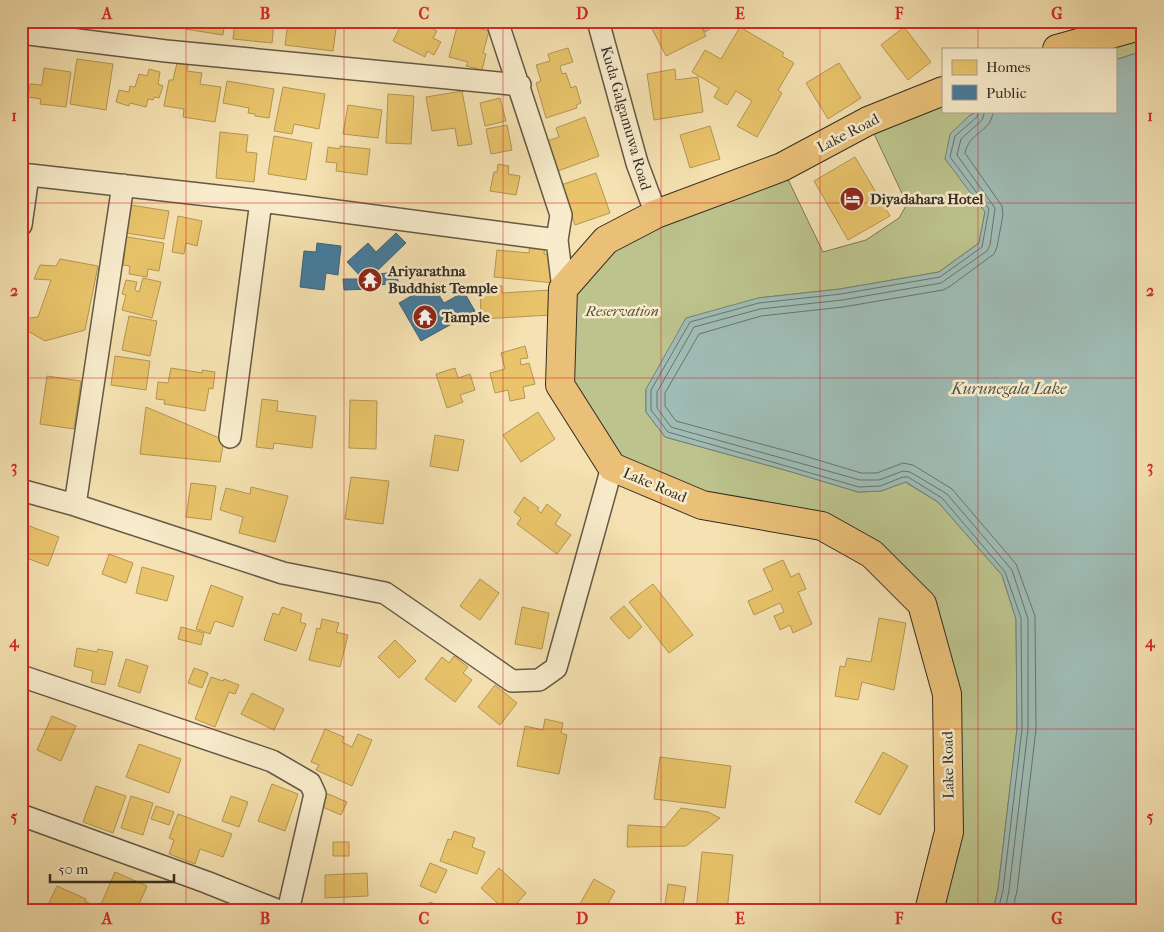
<svg xmlns="http://www.w3.org/2000/svg" width="1164" height="932" font-family="'IM FELL French Canon',serif">
<style>
.green{fill:#bcc38c;stroke:#787857}
.water{fill:#9fbcb5;stroke:#74827a}
.homes{fill:#e9c46a;stroke:#b39654}
.public{fill:#457b9d;stroke:#406378}
.lines{fill:none;stroke-linecap:round;stroke-linejoin:round}
.shore{stroke:#6a746c;stroke-width:1}
.minor-casing{stroke:#645946;stroke-width:24}
.major-casing{stroke:#342c22;stroke-width:30}
.minor{stroke:#f8eccc;stroke-width:21}
.major{stroke:#eac078;stroke-width:28}
.grid{fill:none;stroke:#d62828;stroke-width:1;stroke-opacity:0.55}
.labels{text-anchor:middle;dominant-baseline:central;stroke-width:5;stroke-linejoin:round;paint-order:stroke}
.street-label{font-size:15px;fill:#342c22;stroke:#f8eccc}
.poi-label{font-size:15px;font-weight:bold;fill:#342c22;stroke:#f8eccc;text-anchor:start}
.park-label{font-size:15px;font-style:italic;fill:#56523c;stroke:#f8eccc}
.water-label{font-size:16px;font-style:italic;fill:#4f5047;stroke:#f8eccc}
.neatline{fill:none;stroke:#d62828;stroke-width:2}
.grid-label{font-size:16px;text-anchor:middle;font-weight:bold;fill:#d62828}
</style>
<rect width="100%" height="100%" fill="#f5e1b1"/>
<filter id="stains"><feTurbulence type="fractalNoise" baseFrequency=".004" numOctaves="4"/><feColorMatrix values="0 0 0 0 .2 0 0 0 0 .09 0 0 0 0 .02 0 0 0 .5 -.17"/></filter>
<radialGradient id="worn" r=".72"><stop offset=".6" stop-color="#630" stop-opacity="0"/><stop offset="1" stop-color="#630" stop-opacity=".3"/></radialGradient>
<path class="green" d="M1143 25V51L1115 60V49H1057Z
M943 91V111H978L969 116 945 158 985 211 979 243 939 272 840 289 758 298 646 389V412L665 437 792 472 858 492 881 491 905 482 938 502 1002 575 1016 619 1017 729 998 889 993 911H929L947 695 922 604 872 554 612 467 560 385 563 289 606 240 782 167 823 252 866 240 899 218 907 204 868 121Z"/>
<path class="water" d="M1143 51V911H993L998 889 1017 729 1016 619 1002 575 938 502 906 482 881 491 858 492 792 472 665 437 646 412V389L686 318 758 298 840 289 939 272 979 243 985 212 945 159 950 134 969 116 978 111H1115V60Z"/>
<path class="homes" d="M70 21H102L101 27 84 24 81 36 67 33Z
M186 21H225L223 35 185 29Z
M235 21 274 23 272 43 233 39Z
M288 21H337L333 51 285 45Z
M403 21H415L419 23 420 21H435L431 28 437 31 433 38 441 42 434 55 427 51 425 57 393 41Z
M648 21H698L706 36 666 56Z
M699 21H712L715 26 705 32Z
M458 23 489 31 483 53 486 54 482 70 466 66 468 62 449 57Z
M740 27 784 53 782 56 794 63 778 90 782 93 757 137 737 126 752 101 736 91 727 105 714 97 719 88 692 72 705 50 721 59Z
M904 27 931 62 908 80 881 45Z
M568 48 573 62 560 66 562 74 566 73 571 88 576 86 581 103 576 105 577 108 546 118 536 83 541 81 536 65 550 61 548 54Z
M77 59 113 64 106 110 70 104Z
M177 63 188 65 187 71 202 73 200 84 221 87 215 122 183 117 184 109 164 106 169 80H173Z
M839 63 861 98 828 119 806 83Z
M44 68 71 72 66 107 40 104 41 99 28 97 30 84 42 85Z
M149 69 160 72 158 84 163 86 159 98 154 97 153 100 148 99 146 107 130 103 129 106 116 102 119 90 129 92 130 86 135 87 139 74 147 76Z
M675 69 676 80 698 77 703 112 654 120 647 74Z
M227 81 274 89 269 118 255 116V114L248 113 249 108 223 103Z
M283 87 325 94 319 129 294 124 292 134 274 131Z
M462 91 472 144 458 146 455 128 432 131 426 97Z
M388 94 414 96 411 144 386 143Z
M500 98 506 121 485 126 480 103Z
M348 105 382 110 378 138 343 134Z
M585 117 599 156 555 172 544 142 559 137 556 128Z
M507 125 512 150 491 154 486 129Z
M710 126 720 159 690 168 680 135Z
M220 132 248 135 246 152 257 153 254 182 216 178Z
M274 136 312 143 306 180 268 174Z
M340 146 370 149 367 175 336 171 337 163 326 162 328 147 340 149Z
M855 157 890 216 848 240 814 181Z
M498 164 509 166 508 174 520 176 516 195 490 191 494 172H497Z
M596 173 610 213 575 225 561 185Z
M130 205 169 211 164 239 126 233Z
M178 216 202 221 197 246 186 243 184 254 172 252Z
M122 236 164 243 159 271 148 269 147 277 129 274 130 266 123 265 125 250 120 249Z
M530 242 545 243 544 254 557 256 554 283 494 277 497 250 529 253Z
M60 259 98 266 85 330 45 341 26 330 21 319 38 317 51 280 34 279 40 265 56 266Z
M143 278 161 282 152 318 122 310 126 295 122 294 126 280 137 282 135 290 139 292Z
M502 286V293L550 290 551 315 481 319 480 287Z
M129 316 157 321 150 356 122 350Z
M525 346 528 358 520 359 521 365 529 363 535 384 523 387 525 398 510 401 508 390 495 393 490 373 505 369 501 353Z
M115 356 150 361 146 390 111 385Z
M171 368 202 373V370L215 372 213 389 209 388 205 411 164 404 165 400 156 399 158 382 168 383Z
M455 368 458 378 470 374 475 390 460 395 463 402 447 408 436 374Z
M47 376 81 381 74 429 40 424Z
M262 399 278 401 277 411 316 416 312 448 274 443 273 449 256 447Z
M350 400 377 401 376 449 349 448Z
M146 407 224 440 220 462 140 454Z
M538 412 555 439 521 462 503 435Z
M435 435 464 440 458 471 430 466Z
M351 477 389 481 383 524 345 519Z
M191 483 216 486 211 520 186 517Z
M251 487 288 496 275 542 239 533 243 517 220 510 226 488 250 494Z
M524 497 539 508 537 510 541 513 547 504 561 515 555 524 571 535 557 554 517 524 521 518 514 512Z
M21 523 59 537 48 566 21 556Z
M109 554 133 563 126 583 102 574Z
M783 560 791 577 799 573 806 589 798 592 812 624 793 633 790 625 780 630 774 616 784 612 780 603 754 615 748 601 773 590 763 569Z
M142 567 174 576 167 601 136 593Z
M480 579 499 593 480 620 460 606Z
M653 584 693 635 669 653 629 602Z
M211 585 243 597 233 627 215 621 210 634 196 629Z
M624 606 642 627 629 639 610 618Z
M282 607 302 614 300 622 306 624 296 651 264 640 273 613 279 615Z
M522 607 549 613 542 649 515 644Z
M879 618 906 623 894 690 862 682 858 700 835 696 840 666 845 667 847 658 871 662Z
M322 619 339 623 336 632 348 635 340 667 309 660 317 628 320 629Z
M181 627 204 633 201 645 178 639Z
M395 640 416 661 399 678 378 657Z
M77 648 97 652 98 649 113 652 105 685 91 682 93 671 74 666Z
M454 656 468 667 463 673 472 680 455 702 425 679 442 657 449 663Z
M126 659 148 666 140 693 118 686Z
M194 668 208 673 202 688 188 683Z
M211 677 223 681 224 679 239 685 235 694 229 692 215 727 195 719Z
M495 685 517 703 500 725 478 707Z
M252 693 284 709 274 730 241 714Z
M52 716 76 726 61 761 37 750Z
M545 719 563 723 561 733 567 735 559 774 517 766 525 726 543 730Z
M325 729 344 737 342 742 352 747 358 734 372 740 352 786 316 770 319 765 311 762Z
M139 744 181 759 169 793 126 777Z
M883 752 908 766 880 815 855 802Z
M660 757 731 766 725 808 654 799Z
M272 784 298 794 285 831 258 821Z
M96 786 126 796 113 833 83 822Z
M326 793 347 802 341 815 320 806Z
M131 796 153 803 143 835 121 828Z
M231 796 248 802 239 827 222 821Z
M156 806 174 812 169 825 151 819Z
M681 808 708 812 720 818 686 846 627 847 628 825 665 827Z
M178 814 232 834 223 857 200 849 195 864 169 854 174 840 169 838Z
M454 831 475 838 472 847 485 852 477 874 440 861 448 839 451 840Z
M333 842H349V856H333Z
M702 852 733 855 727 911H696Z
M430 863 447 870 436 893 420 886Z
M499 868 526 893 510 911H506L481 888Z
M115 872 147 886 136 911H98Z
M367 873 368 896 325 898V875Z
M594 879 615 891 604 911H576Z
M668 884 686 887 682 911H664Z
M57 886 86 899 85 901 95 906 93 911H45Z
M430 902 451 911H426Z
M865 904 899 911H863Z
M561 905 562 911H537L536 906Z"/>
<path class="public" d="M396 233 406 243 375 273 371 269 362 278 347 262 368 243 376 252Z
M317 243 341 246 338 275 326 273 324 290 300 287 304 251 316 252Z
M397 272 398 282 380 285 378 274Z
M343 279H370L371 289 344 290Z
M432 284 444 303 464 292 475 311 421 341 399 303Z"/>
<g class="lines">
<path class="shore" d="M979 111 977 117 955 136 950 157 989 209 982 247 940 277 841 294 759 303 690 322 651 390V410L668 432 859 487 880 486 903 477H908L942 498 1005 572 1021 618 1022 729 1003 890 998 911
M985 111 982 120 961 139 957 155 995 208 990 245 987 251 941 283 842 300 760 309 694 327 657 392V408L671 427 860 480H879L903 471 910 472 947 494 1012 570 1028 619V729L1009 890 1005 911
M993 111C992 133 970 130 965 153L1002 206 1003 215 997 247 994 254 949 287 943 290 843 307 761 316 699 334 665 393V406L676 421 798 454 861 473H877L903 463 913 465 952 489 1016 564 1035 616 1036 729 1017 891 1012 911"/>
<defs>
<path id="minor" d="M497 21 561 215 557 240
M598 21 637 163 656 214
M21 33 166 51 520 85
M21 174 261 201 557 240 563 289
M21 225 28 176
M230 437 261 201
M21 490 75 505 283 573 385 593 512 681 539 680 556 668 612 467
M75 505 123 185
M21 676 272 761 310 783 315 794 288 911
M21 815 206 882 279 911"/>
<path id="major" d="M1057 49 1143 25
M929 911 949 832 947 694 922 604 872 554 822 526 702 505 612 467 560 385 563 289 606 240 656 214 782 167 868 121 943 91"/>
</defs>
<use href="#minor" class="minor-casing"/>
<use href="#major" class="major-casing"/>
<use href="#minor" class="minor"/>
<use href="#major" class="major"/>
</g>
<path class="grid" d="M186 21V911M344 21V911M503 21V911M661 21V911M820 21V911M978 21V49M978 111V911M21 203H1143M21 378H1143M21 554H1143M21 729H1143"/>
<defs>
<symbol id="hotel-disc" viewBox="-11 -11 22 22"><circle r="9.5" fill="#8f2418" stroke="#f8eccc"/><path d="M-6-4.5h1.5V1H6V5H4.5V3h-9V5H-6ZM-4 0a1.8 1.8 0 1 1 3.6 0ZM.5 0V-2.5h3Q6-2.5 6 0Z" fill="#fff"/></symbol>
<symbol id="temple-disc" viewBox="-11 -11 22 22"><circle r="9.5" fill="#8f2418" stroke="#f8eccc"/><path d="M0-6L5-2H3V0L6.5 2.5H4V6H1.5V3h-3V6H-4V2.5H-6.5L-3 0V-2H-5Z" fill="#fff"/></symbol>
</defs>
<g fill-rule="evenodd">
<use href="#hotel-disc" x="838" y="185" width="28" height="28"/>
<use href="#temple-disc" x="356" y="266" width="28" height="28"/>
<use href="#temple-disc" x="411" y="303" width="28" height="28"/>
</g>
<g class="labels">
<g class="street-label">
<text transform="translate(626 118) rotate(74)">Kuda Galgamuwa Road</text>
<text transform="translate(848 133) rotate(-27)">Lake Road</text>
<text transform="translate(655 485) rotate(23)">Lake Road</text>
<text transform="translate(948 765) rotate(-91)">Lake Road</text>
</g>
<g class="poi-label">
<text x="870" y="199">Diyadahara Hotel</text>
<text x="388" y="271">Ariyarathna<tspan x="388" dy="17">Buddhist Temple</tspan></text>
<text x="442" y="317">Tample</text>
</g>
<g class="park-label">
<text x="622" y="311">Reservation</text>
</g>
<g class="water-label">
<text x="1009" y="388">Kurunegala Lake</text>
</g>
</g>
<rect width="1164" height="932" fill="none" stroke="#f5e1b1" stroke-width="55"/>
<rect x="942" y="48" width="175" height="65" fill="#f8eccc" stroke="#aa9f88"/>
<rect x="952" y="60" width="25" height="15" fill="#e9c46a" stroke="#aa9f88"/>
<text x="986" y="72" font-size="15" fill="#342c22">Homes</text>
<rect x="952" y="85" width="25" height="15" fill="#457b9d" stroke="#aa9f88"/>
<text x="986" y="98" font-size="15" fill="#342c22">Public</text>
<path d="M50 874v8h124v-8" fill="none" stroke="#342c22" stroke-width="2.5"/>
<text x="58" y="874" font-size="15" fill="#342c22" stroke="#f8eccc" stroke-width="4" paint-order="stroke">50 m</text>
<rect x="28" y="28" width="1108" height="876" class="neatline"/>
<g class="grid-label">
<text x="107" y="19">A</text>
<text x="265" y="19">B</text>
<text x="424" y="19">C</text>
<text x="582" y="19">D</text>
<text x="740" y="19">E</text>
<text x="899" y="19">F</text>
<text x="1057" y="19">G</text>
<text x="14" y="121">1</text>
<text x="1150" y="121">1</text>
<text x="14" y="296">2</text>
<text x="1150" y="296">2</text>
<text x="14" y="472">3</text>
<text x="1150" y="472">3</text>
<text x="14" y="647">4</text>
<text x="1150" y="647">4</text>
<text x="14" y="822">5</text>
<text x="1150" y="822">5</text>
<text x="107" y="924">A</text>
<text x="265" y="924">B</text>
<text x="424" y="924">C</text>
<text x="582" y="924">D</text>
<text x="740" y="924">E</text>
<text x="899" y="924">F</text>
<text x="1057" y="924">G</text>
</g>
<rect width="100%" height="100%" filter="url(#stains)"/>
<rect width="100%" height="100%" fill="url(#worn)"/>
</svg>
